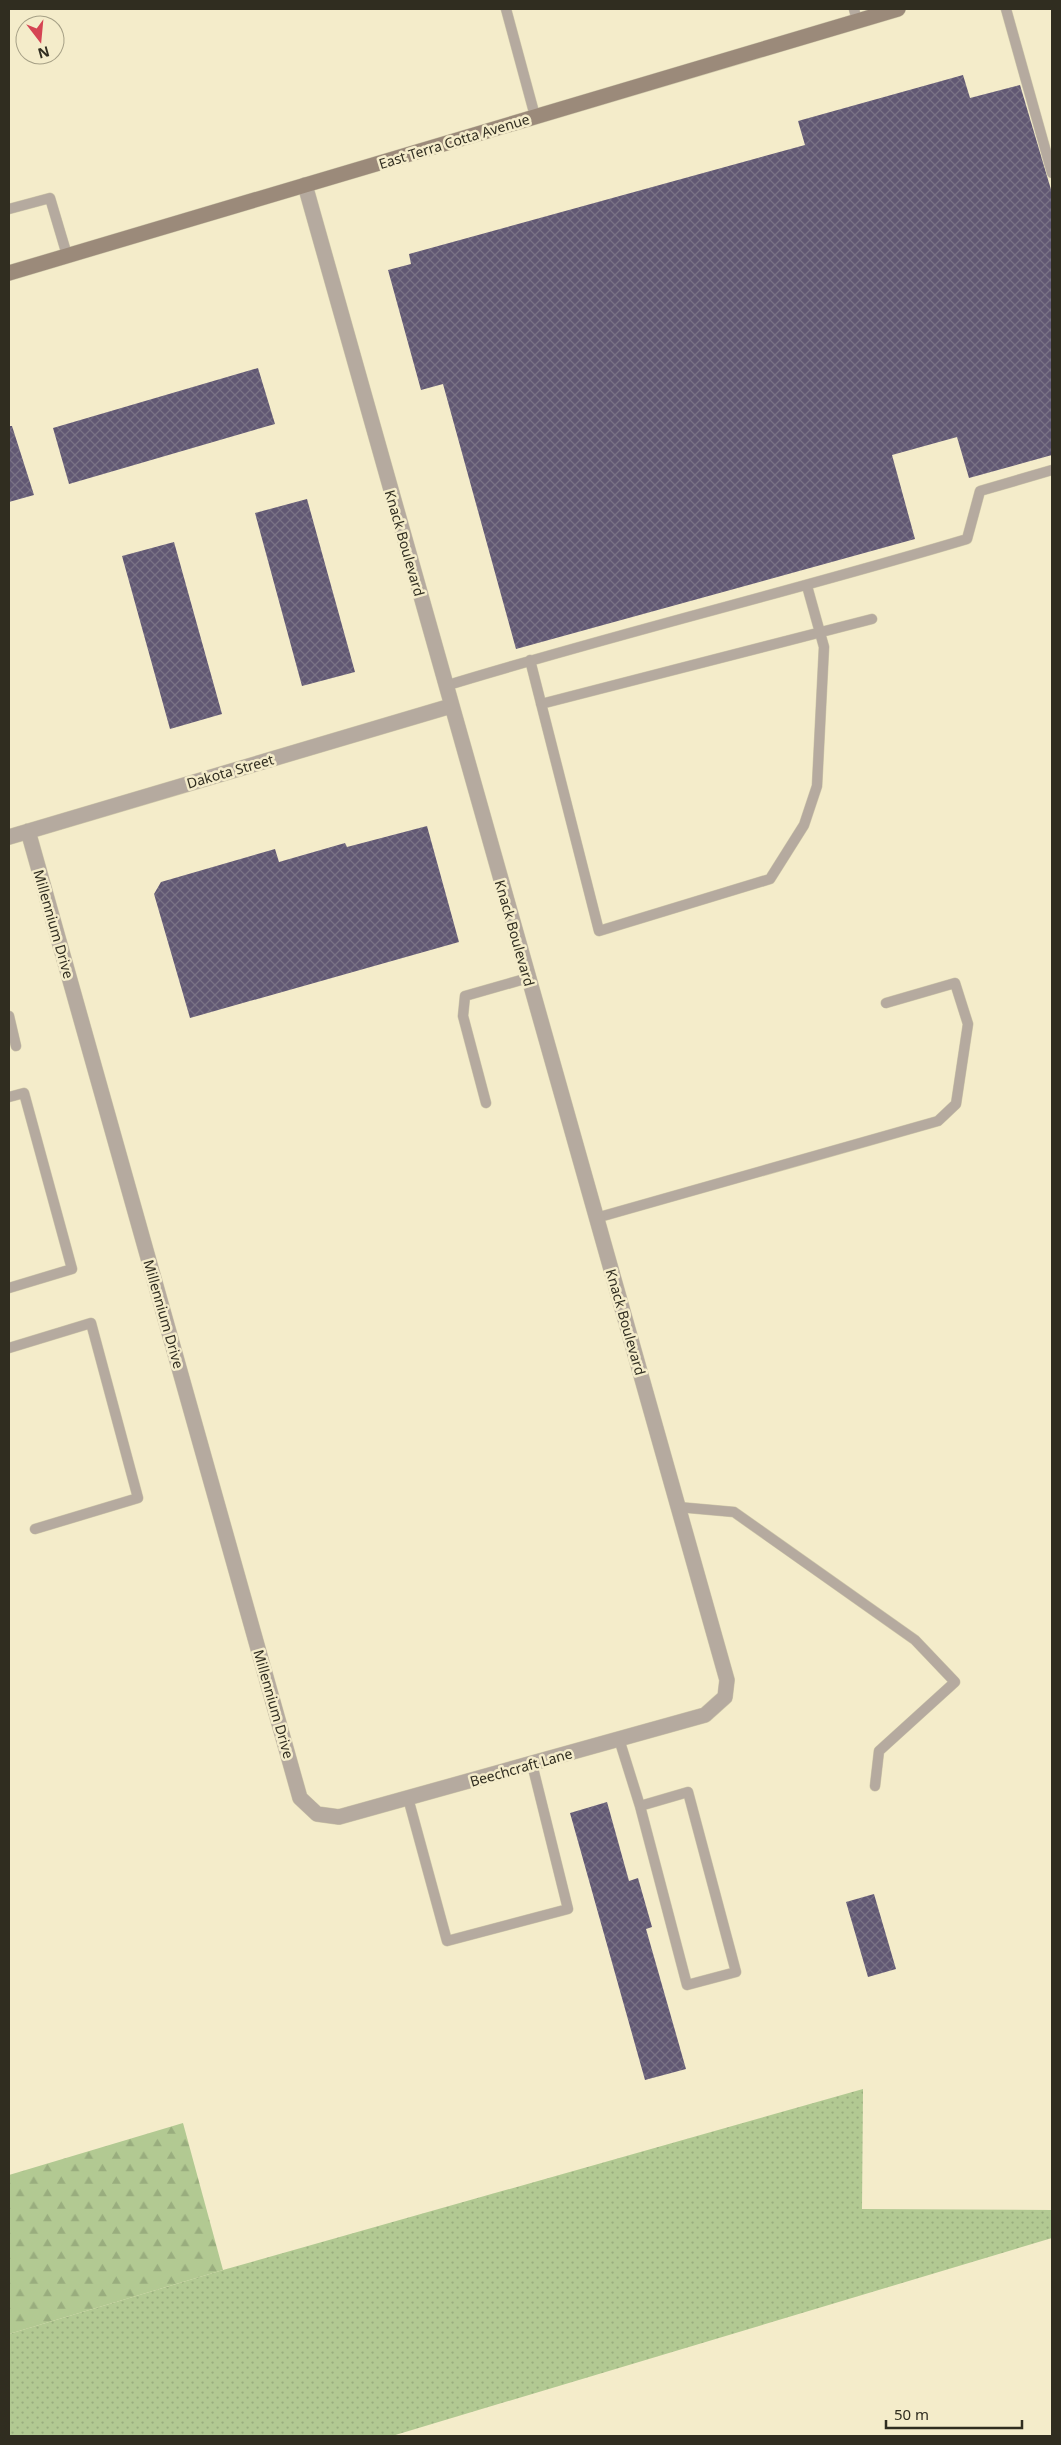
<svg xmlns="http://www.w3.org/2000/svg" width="1061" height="2445" font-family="'Noto Sans',sans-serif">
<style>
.grass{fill:url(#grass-dots)}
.forest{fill:url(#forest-firs)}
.building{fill:url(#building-cross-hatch)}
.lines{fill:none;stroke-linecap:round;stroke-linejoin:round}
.lane-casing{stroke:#d1caab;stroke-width:11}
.street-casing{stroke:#d1caab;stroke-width:16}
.secondary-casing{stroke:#d1caab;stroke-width:16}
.lane{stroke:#b5aa9f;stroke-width:10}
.street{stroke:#b5aa9f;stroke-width:15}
.secondary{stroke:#9b8a7a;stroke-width:15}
.labels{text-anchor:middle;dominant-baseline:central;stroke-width:5;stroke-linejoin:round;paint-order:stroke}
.street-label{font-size:14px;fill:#302d20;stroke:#f4ecca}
</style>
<defs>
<pattern id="grass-dots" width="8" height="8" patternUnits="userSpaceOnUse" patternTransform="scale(1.25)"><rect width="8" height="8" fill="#b2c992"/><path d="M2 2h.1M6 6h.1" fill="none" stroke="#99ad7e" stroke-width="1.8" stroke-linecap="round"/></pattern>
<pattern id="forest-firs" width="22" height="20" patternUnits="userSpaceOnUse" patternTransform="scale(1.25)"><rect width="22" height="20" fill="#b2c992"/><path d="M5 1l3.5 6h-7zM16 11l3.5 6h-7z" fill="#99ad7e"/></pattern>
<pattern id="building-cross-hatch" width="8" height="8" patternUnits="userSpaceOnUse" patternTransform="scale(1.25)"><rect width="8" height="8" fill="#615873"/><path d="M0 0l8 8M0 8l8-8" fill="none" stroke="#797285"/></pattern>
</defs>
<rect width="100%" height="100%" fill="#f4ecca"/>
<path class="grass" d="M863 2089 862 2209 1052 2210V2238L392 2436H9V2334L223 2270Z"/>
<path class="forest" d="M183 2123 223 2270 9 2334V2175Z"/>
<path class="building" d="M963 75 970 98 1020 85 1052 193V455L969 478 957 437 892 455 915 539 516 649 443 384 421 390 388 270 411 264 409 254 805 145 798 121Z
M258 368 275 424 69 484 53 428Z
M9 426H12L34 495 9 502Z
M307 499 355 672 302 686 255 513Z
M174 542 222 714 170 729 122 556Z
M427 826 459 942 190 1018 154 894 161 882 275 849 279 862 345 843 347 847Z
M607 1802 629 1881 638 1878 652 1927 646 1929 686 2069 645 2080 570 1813Z
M874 1894 896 1969 868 1977 846 1902Z"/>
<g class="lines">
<defs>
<path id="lane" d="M506 9 535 116
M854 9 857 21
M1006 9 1052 173
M9 209 50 198 67 255
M530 660 599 931 770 879 804 825 817 786 824 647 807 586
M445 686C618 633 794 591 967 539L980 491 1052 470
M541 704 872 619
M9 1016 16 1046
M9 1097 24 1093 72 1269 9 1288
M486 1103 463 1016 465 996 528 978
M596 1218 938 1121 956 1104 968 1024 955 983 886 1003
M9 1348 91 1323 138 1498 35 1529
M678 1507 734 1512 915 1640 955 1682 879 1751 875 1786
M619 1739 640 1806 688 1792 736 1972 687 1985 640 1806
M408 1798 447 1941 568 1909 532 1764"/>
<path id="street" d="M28 831 300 1798 317 1814 339 1817 705 1715 725 1697 727 1680 305 185
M9 837 451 706"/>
<path id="secondary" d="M9 273 898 9"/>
</defs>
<use href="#lane" class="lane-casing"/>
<use href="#street" class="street-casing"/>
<use href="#secondary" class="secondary-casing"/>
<use href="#lane" class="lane"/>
<use href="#street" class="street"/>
<use href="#secondary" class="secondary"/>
</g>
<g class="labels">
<g class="street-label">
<text transform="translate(454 141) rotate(-17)">East Terra Cotta Avenue</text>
<text transform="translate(405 543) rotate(74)">Knack Boulevard</text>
<text transform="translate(230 771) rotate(-16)">Dakota Street</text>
<text transform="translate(54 924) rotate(74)">Millennium Drive</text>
<text transform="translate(515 933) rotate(74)">Knack Boulevard</text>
<text transform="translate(164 1314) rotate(74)">Millennium Drive</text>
<text transform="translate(626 1322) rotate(74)">Knack Boulevard</text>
<text transform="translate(274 1704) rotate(74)">Millennium Drive</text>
<text transform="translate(521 1767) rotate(-16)">Beechcraft Lane</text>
</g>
</g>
<rect width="1061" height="2445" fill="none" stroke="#302d20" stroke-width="20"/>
<g transform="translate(40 40) rotate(164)"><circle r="24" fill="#f4ecca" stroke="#a6a086"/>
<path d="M0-4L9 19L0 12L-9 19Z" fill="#d54453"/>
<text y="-8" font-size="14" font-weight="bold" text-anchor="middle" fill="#302d20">N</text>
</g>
<path d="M886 2420v8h136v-8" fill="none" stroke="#302d20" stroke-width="2.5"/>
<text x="894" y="2420" font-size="15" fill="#302d20" stroke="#f4ecca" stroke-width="4" paint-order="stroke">50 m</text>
</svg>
